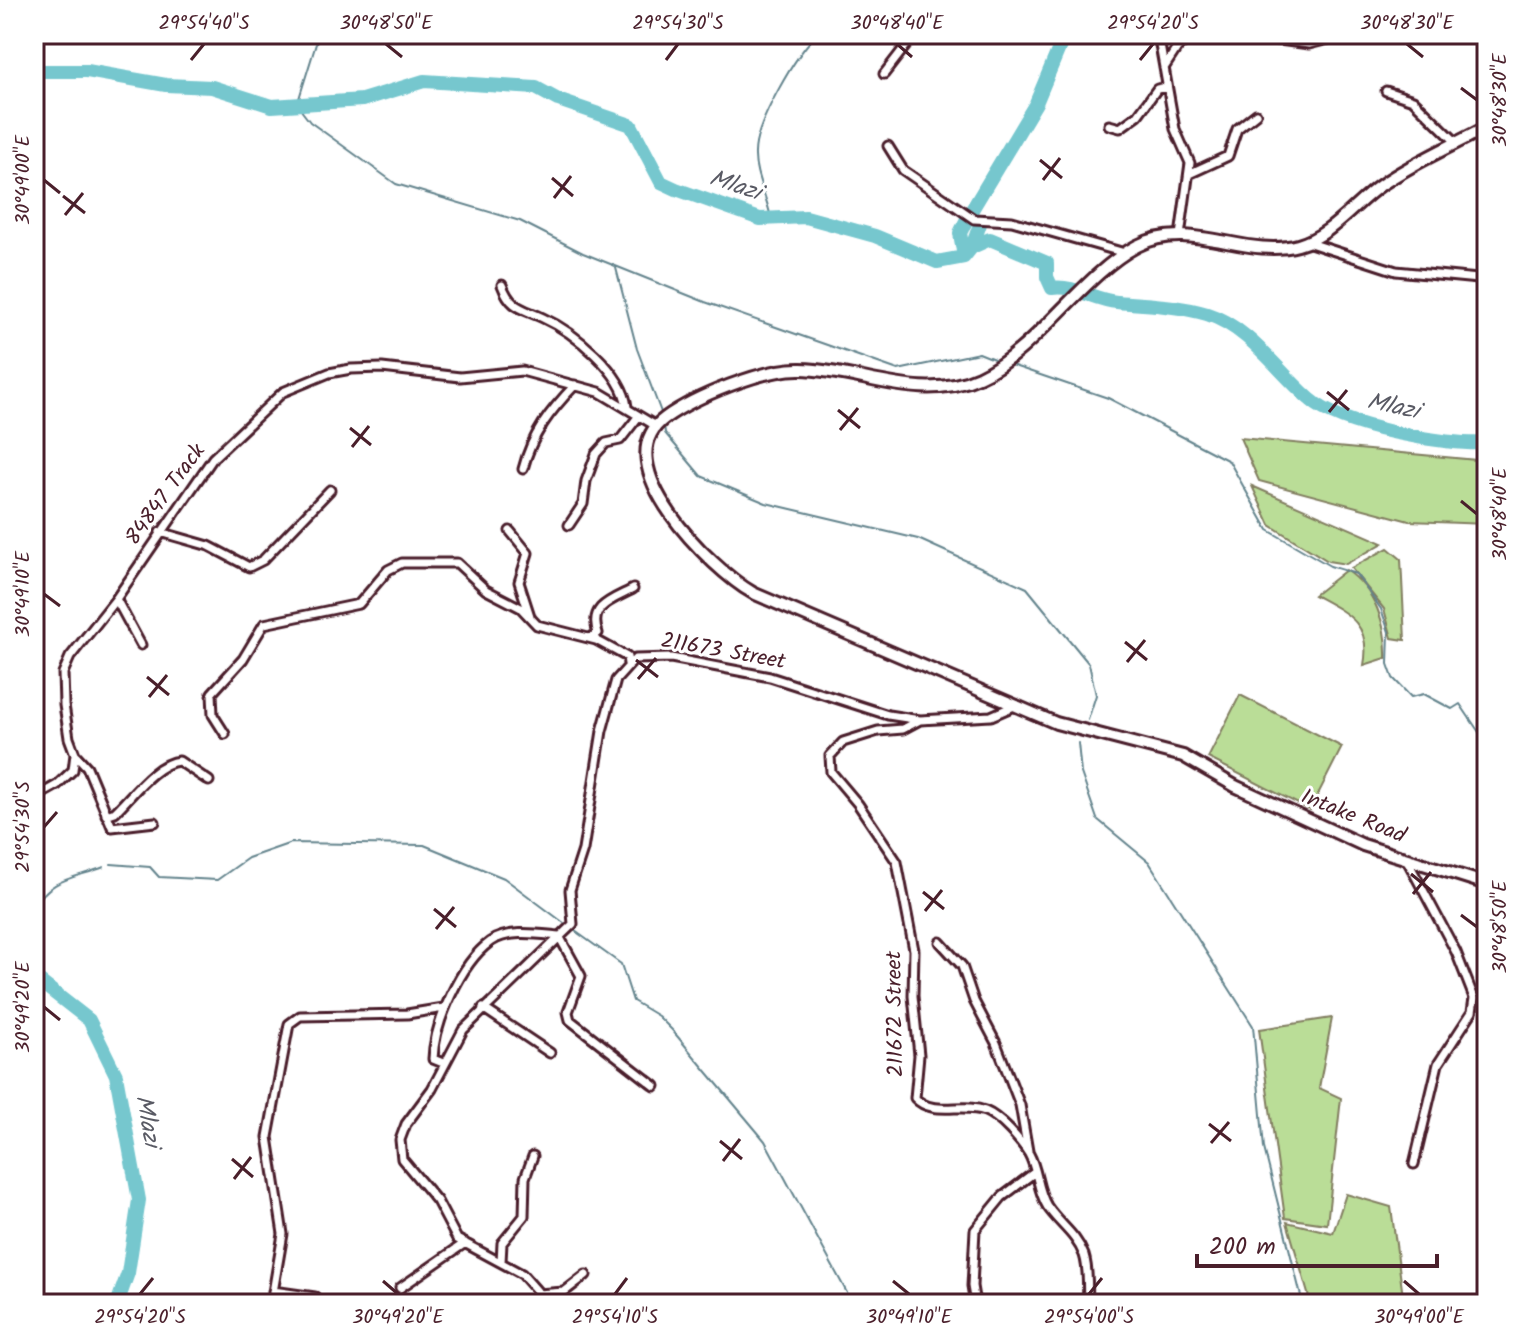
<svg xmlns="http://www.w3.org/2000/svg" width="1521" height="1338" font-family="Kalam,sans-serif">
<style>
.green{fill:#badd97;stroke:#827e61;stroke-width:2}
.lines{fill:none;stroke-linecap:round;stroke-linejoin:round}
.stream{stroke:#64848d;stroke-width:2}
.river{stroke:#76c7ce;stroke-width:14}
.street-casing{stroke:#4a1f2b;stroke-width:13}
.secondary-casing{stroke:#4a1f2b;stroke-width:16}
.street{stroke:#fff;stroke-width:7}
.secondary{stroke:#fff;stroke-width:10}
.ticks{fill:none;stroke:#4a1f2b;stroke-width:3}
.labels{text-anchor:middle;dominant-baseline:central;stroke-width:6;stroke-linejoin:round;paint-order:stroke}
.street-label{font-size:22px;fill:#4a1f2b;stroke:#fff}
.water-label{font-size:24px;font-style:italic;fill:#595a64;stroke:#fff}
.neatline{fill:none;stroke:#4a1f2b;stroke-width:3}
.ticks-label{font-size:20px;text-anchor:middle;fill:#4a1f2b}
</style>
<rect width="100%" height="100%" fill="#fff"/>
<filter id="ink" filterUnits="userSpaceOnUse"><feTurbulence type="fractalNoise" baseFrequency=".0125" numOctaves="2"/><feDisplacementMap in="SourceGraphic" scale="16" xChannelSelector="R" yChannelSelector="G"/><feConvolveMatrix kernelMatrix="1 2 1 2 8 2 1 2 1" color-interpolation-filters="sRGB"/></filter>
<g filter="url(#ink)">
<path class="green" d="M1240 438 1487 461V524L1409 521 1259 481Z
M1252 486 1383 543 1346 564 1328 561 1270 525Z
M1388 548 1401 559 1405 640 1392 638 1384 609 1351 568Z
M1346 570C1375 589 1387 625 1386 658L1364 665C1372 623 1347 613 1314 595Z
M1240 695 1342 747 1310 810 1208 758Z
M1332 1018 1319 1088 1341 1098 1327 1224 1285 1218 1259 1029Z
M1346 1194 1391 1207 1404 1304H1311L1287 1222 1333 1233Z"/>
<g class="lines">
<path class="stream" d="M319 34 297 105 310 122 396 184 520 221 583 253 705 302 898 370 979 353 999 361
M771 218C767 197 754 174 755 153 755 124 796 54 817 34
M616 268 637 349 662 415
M1008 364 1108 398 1229 461 1268 530 1330 566 1356 574 1381 609 1389 632 1388 664 1393 678 1411 697 1424 694 1452 709 1460 704 1487 744
M664 425 665 433 701 476 766 503 918 539 1027 588 1089 664 1096 695 1088 720
M1078 743 1081 773 1097 819 1149 862 1253 1026 1264 1148 1303 1304
M111 864 150 867 159 877 217 880 248 858 291 843 424 845 504 878 568 926
M34 908C48 878 77 878 104 867
M575 931 621 964 633 1001 658 1016 672 1030 765 1141 853 1304"/>
<path class="river" d="M34 71H87L166 85 212 87 272 106 362 100 424 81 536 88 558 100 631 125 661 182 676 189 760 219 806 217 875 236 937 262 964 257 972 247 990 239 1047 263V277L1052 288C1076 285 1093 300 1117 302 1148 305 1177 305 1207 314 1249 327 1279 373 1311 400 1341 427 1447 446 1487 443
M970 213 1036 103 1065 34
M972 247 980 224
M964 257 960 233 967 219
M34 977 89 1020 116 1075 139 1200 128 1273 117 1304"/>
<defs>
<path id="street" d="M1158 34 1175 129 1190 163 1180 236
M1232 34 1309 44 1348 34
M1164 68 1177 48 1192 34
M884 74 915 34
M1386 91 1413 100 1456 142
M1109 125 1120 128 1138 115 1157 89 1167 87
M888 146 903 170 974 219 1012 221 1125 253
M1191 173 1228 156 1237 129 1256 114
M1307 242 1396 271 1478 279 1487 284
M502 285C511 309 522 308 543 318 574 332 623 372 627 407
M523 469C532 434 550 411 575 385
M569 525 583 504 586 481 596 454 606 443 620 440 638 417
M510 531 528 553 519 582 530 616
M160 532 209 546 249 567 263 560 330 490
M116 599 141 645
M590 638 598 633C588 606 612 600 633 589
M1014 706 991 716 920 720 903 729 878 731 843 742 830 756 831 772 858 804 897 862 914 950 913 996 919 1055 915 1098C932 1117 963 1102 985 1111 1000 1117 1021 1141 1029 1154 1038 1170 1037 1190 1047 1206 1059 1224 1076 1234 1084 1255 1089 1270 1087 1288 1088 1304
M225 734 213 715 212 693 243 659 264 624 359 604 388 570 402 563H457L486 590 521 608 537 625 596 640 627 657 628 664
M75 754 87 767 112 827 155 822
M34 798 57 785 73 770 75 754 69 738 64 705 63 673 70 657 116 599 213 458 283 392 329 373 351 369 382 368 460 377 522 371 599 392 656 426
M106 815 115 812C132 796 155 763 179 761L209 781
M1407 860 1456 952 1474 998 1472 1012 1438 1064 1414 1164
M940 942 962 966 974 1001 996 1043 1020 1105 1028 1151
M483 1008 550 1053
M443 1063 433 1059C434 1023 461 963 490 942 508 929 538 934 559 936L581 976 568 1012 570 1020 655 1086
M501 1262 502 1243 524 1216 525 1178 533 1156
M400 1288 465 1243
M273 1291 315 1297
M538 1294 564 1292 586 1275
M271 1304 283 1234 268 1137 289 1024 300 1016 407 1014 444 1008
M540 1304 537 1291 522 1274 457 1239 437 1201 402 1159 400 1140 406 1124 432 1089 463 1030 573 924 570 890 583 850 602 731 616 680 635 659 671 658 770 677 888 715 920 720
M980 1304 974 1298 972 1286 975 1230 1002 1197 1035 1172"/>
<path id="secondary" d="M1487 127C1452 146 1414 162 1381 185 1354 204 1331 236 1298 245 1245 259 1189 218 1137 246 1082 275 1035 352 979 377 920 404 861 370 801 369 764 368 694 397 665 418 603 463 712 570 753 593L1056 723 1183 756 1235 786 1363 845 1487 884"/>
</defs>
<use href="#street" class="street-casing"/>
<use href="#secondary" class="secondary-casing"/>
<use href="#street" class="street"/>
<use href="#secondary" class="secondary"/>
</g>
</g>
<path class="ticks" d="M386 44 402 57M897 44 912 57M1407 44 1423 57M191 60 204 44M666 60 678 44M1140 60 1153 44M1461 88 1477 100M1040 160 1062 178M552 178 573 196M44 180 60 193M1043 180 1060 158M63 196 85 213M554 198 571 176M65 215 83 193M1327 392 1349 410M838 410 860 428M1329 412 1347 390M350 428 371 445M840 430 858 408M352 447 369 426M1461 501 1477 514M44 594 60 606M1125 642 1147 660M636 660 658 677M1127 662 1145 640M147 677 169 695M638 679 656 658M149 697 167 675M44 827 57 812M1411 874 1433 892M923 892 944 909M1413 894 1431 872M434 909 456 927M925 911 942 890M1461 915 1477 927M436 929 454 907M44 1007 60 1020M1209 1124 1231 1141M720 1141 742 1159M1211 1143 1229 1122M232 1159 253 1177M723 1161 740 1139M234 1179 251 1157M383 1281 398 1294M893 1281 909 1294M1404 1281 1419 1294M140 1294 153 1278M615 1294 627 1278M1089 1294 1102 1278"/>
<g class="labels">
<g class="street-label">
<text transform="translate(166 495) rotate(-54)">84847 Track</text>
<text transform="translate(723 652) rotate(10)">211673 Street</text>
<text transform="translate(1353 817) rotate(22)">Intake Road</text>
<text transform="translate(896 1014) rotate(-91)">211672 Street</text>
</g>
<g class="water-label">
<text transform="translate(735 186) rotate(18)">Mlazi</text>
<text transform="translate(1393 407) rotate(12)">Mlazi</text>
<text transform="translate(147 1121) rotate(80)">Mlazi</text>
</g>
</g>
<rect width="1521" height="1338" fill="none" stroke="#fff" stroke-width="88"/>
<path d="M1197 1254v12h240v-12" fill="none" stroke="#4a1f2b" stroke-width="4"/>
<text x="1209" y="1254" font-size="24" fill="#4a1f2b" stroke="#ffffff" stroke-width="6" paint-order="stroke">200 m</text>
<rect x="44" y="44" width="1433" height="1250" class="neatline"/>
<g class="ticks-label">
<text x="204" y="29">29°54'40"S</text>
<text x="386" y="29">30°48'50"E</text>
<text x="678" y="29">29°54'30"S</text>
<text x="897" y="29">30°48'40"E</text>
<text x="1153" y="29">29°54'20"S</text>
<text x="1407" y="29">30°48'30"E</text>
<text transform="translate(1499 100) rotate(-90)" y="7">30°48'30"E</text>
<text transform="translate(22 180) rotate(-90)" y="7">30°49'00"E</text>
<text transform="translate(1499 514) rotate(-90)" y="7">30°48'40"E</text>
<text transform="translate(22 594) rotate(-90)" y="7">30°49'10"E</text>
<text transform="translate(22 827) rotate(-90)" y="7">29°54'30"S</text>
<text transform="translate(1499 927) rotate(-90)" y="7">30°48'50"E</text>
<text transform="translate(22 1007) rotate(-90)" y="7">30°49'20"E</text>
<text x="140" y="1323">29°54'20"S</text>
<text x="398" y="1323">30°49'20"E</text>
<text x="615" y="1323">29°54'10"S</text>
<text x="909" y="1323">30°49'10"E</text>
<text x="1089" y="1323">29°54'00"S</text>
<text x="1419" y="1323">30°49'00"E</text>
</g>
</svg>
